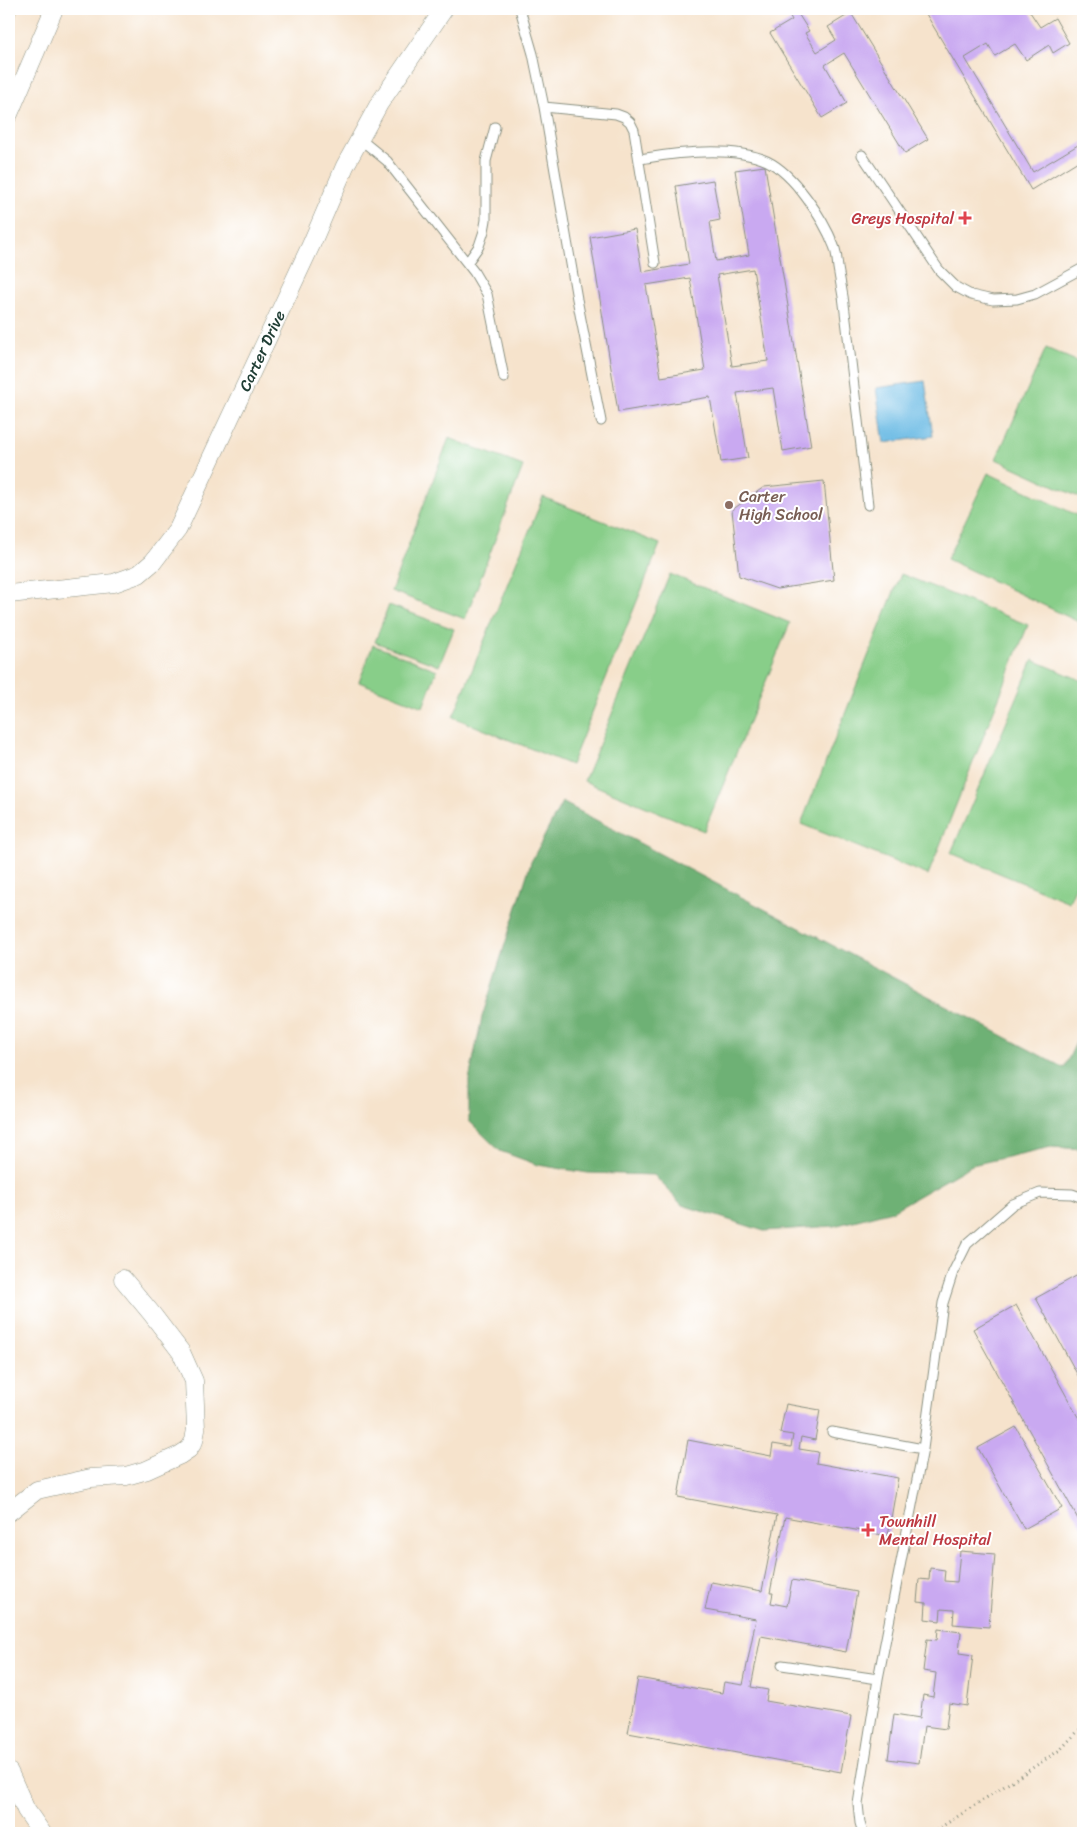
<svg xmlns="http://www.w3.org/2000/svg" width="1092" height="1842" font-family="Sriracha,sans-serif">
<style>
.green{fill:#88ce89;stroke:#54865e}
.forest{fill:#6eb175;stroke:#467754}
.water{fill:#69bae4;stroke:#447c8c}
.building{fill:#c9a9f1;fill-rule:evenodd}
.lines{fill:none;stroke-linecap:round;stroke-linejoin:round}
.service-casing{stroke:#8a9080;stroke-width:11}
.minor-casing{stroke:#8a9080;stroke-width:19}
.path{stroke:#8a9080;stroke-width:3;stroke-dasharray:1 4;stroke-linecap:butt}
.service{stroke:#fff;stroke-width:9}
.minor{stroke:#fff;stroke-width:18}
.health-dot{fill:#e0444e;stroke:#fff;stroke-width:2}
.education-dot{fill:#8d6e63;stroke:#fff;stroke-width:2}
.labels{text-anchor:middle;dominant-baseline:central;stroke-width:4;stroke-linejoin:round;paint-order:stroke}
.health-label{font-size:16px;fill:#be3a42;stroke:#fff;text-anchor:end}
.street-label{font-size:16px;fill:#1f3d34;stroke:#fff}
.education-label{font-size:16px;fill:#785e54;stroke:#fff;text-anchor:start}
</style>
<rect width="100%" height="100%" fill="#fff"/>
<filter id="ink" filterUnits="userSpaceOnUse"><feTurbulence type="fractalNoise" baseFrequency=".02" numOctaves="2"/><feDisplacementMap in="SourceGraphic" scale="10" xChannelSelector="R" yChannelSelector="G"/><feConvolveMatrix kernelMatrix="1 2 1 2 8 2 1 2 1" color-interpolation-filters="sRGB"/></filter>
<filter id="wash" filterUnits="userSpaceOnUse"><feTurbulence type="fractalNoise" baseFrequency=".0096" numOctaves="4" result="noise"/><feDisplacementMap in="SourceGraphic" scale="20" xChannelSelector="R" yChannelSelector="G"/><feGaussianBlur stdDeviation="1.12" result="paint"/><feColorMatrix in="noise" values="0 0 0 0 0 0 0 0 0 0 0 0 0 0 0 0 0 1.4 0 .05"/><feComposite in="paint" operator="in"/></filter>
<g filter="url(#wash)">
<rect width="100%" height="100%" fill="#f6e3cc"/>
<path class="green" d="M9 9H18L9 33Z
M1046 348 1083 364V499L996 459Z
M449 438 523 466 465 619 391 591Z
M988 473 1083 518V624L947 559Z
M543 497 660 544 571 765 453 717Z
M670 574 790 623 704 831 584 781Z
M901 574 1028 625 928 875 801 824Z
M389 605 454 629 439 666 375 642Z
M373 645 437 670 423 707 359 682Z
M1033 660 1083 681V869L1069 902 951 853Z"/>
<path class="forest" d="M562 802 1064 1068 1083 1028V1149L1051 1147 972 1165 892 1211 834 1226 764 1231 682 1205 654 1175 588 1173 538 1165 500 1151 469 1121V1080L482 1017 531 862Z"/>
<path class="water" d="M925 381 933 436 884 443 876 388Z"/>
<g id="blocks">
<path class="building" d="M786 9H795L809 31 805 33 817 52 836 40 828 27 851 13 928 139 905 153 844 53 825 65 847 103 822 118 770 33 792 20Z
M923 9H1028L1040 27 1055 18 1069 43 1053 53 1049 45 1026 60 1015 44 995 56 988 44 965 58 1033 172 1083 142V158L1031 190Z
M765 166 811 446 783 451 773 388 737 393 748 458 721 462 710 397 618 412 590 237 635 229 642 272 689 264 676 186 713 180 720 220 710 222 716 261 749 255 735 170ZM753 269 768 361 732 366 717 275ZM690 278 705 370 661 377 646 285Z
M824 481 834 580 777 589 739 576 732 510 764 487Z
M1078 1275 1083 1284V1385L1036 1298Z
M1016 1305 1083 1426V1528L973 1329Z
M786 1404 820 1410 815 1440 801 1437 799 1449 818 1452 816 1463 898 1478 888 1536 785 1517 770 1593H773L771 1603 787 1606 792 1580 857 1592 846 1652 761 1636 751 1687 768 1690 766 1701 851 1716 841 1772 628 1733 638 1678 722 1693 724 1682 743 1685 756 1619 705 1610 711 1582 762 1591 777 1515 678 1497 688 1440 771 1456 773 1444 791 1447 793 1435 780 1433Z
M1016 1427 1062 1508 1024 1529 978 1448Z
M960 1551 995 1554 989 1627 953 1624 954 1610 941 1609 940 1621 925 1619 926 1603 917 1602 919 1579 929 1580 930 1568 945 1570 944 1581 957 1582Z
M938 1629 961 1632 959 1653 973 1655 967 1706 949 1703 946 1729 924 1726 919 1763 888 1759 894 1714 920 1718 923 1695 933 1697 936 1673 923 1671 927 1639 937 1640Z"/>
</g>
</g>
<g filter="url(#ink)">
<use href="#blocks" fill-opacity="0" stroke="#8a9080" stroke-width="1"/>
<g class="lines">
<defs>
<path id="service" d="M520 9 533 54 544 107 577 299 601 421
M544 107 616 114 624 117 630 122 634 130 655 263
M360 139 387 161 474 272 487 294 504 378
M862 155 939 270 956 287 971 295 993 300 1017 299 1035 294 1083 268
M640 159C675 153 734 146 767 161 794 174 823 218 834 246 837 253 837 261 838 268 842 288 845 308 847 328 854 387 861 446 868 505
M467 263 479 246 484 231 486 220V161L495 127
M832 1432 923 1449
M782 1665 878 1679
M863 1833 860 1823 858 1804 878 1679 923 1449 943 1303 953 1272 967 1244 1013 1204 1040 1193 1072 1194 1083 1198"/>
<g id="minor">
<path d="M9 114 54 9"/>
<path id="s1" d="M9 594 114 583 139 574 153 562 178 529 311 245 345 166 379 104 444 9"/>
<path d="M9 1512 37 1490 91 1478 126 1476 147 1470 180 1455 189 1449 194 1441 196 1429 194 1381 181 1352 152 1314 123 1279"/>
<path d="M9 1772 26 1810 42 1833"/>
</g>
</defs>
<use href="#service" class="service-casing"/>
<use href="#minor" class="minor-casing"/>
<path class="path" d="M932 1833 1060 1750 1083 1726"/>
<use href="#service" class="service"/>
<use href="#minor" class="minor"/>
</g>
</g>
<g class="health-dot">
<path d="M962.5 210.5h5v5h5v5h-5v5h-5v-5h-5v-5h5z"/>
<path d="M865.5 1522.5h5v5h5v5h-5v5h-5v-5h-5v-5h5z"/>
</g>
<circle class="education-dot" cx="729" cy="505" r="5"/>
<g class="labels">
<g class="health-label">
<text x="954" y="218">Greys Hospital</text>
<text x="879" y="1521" text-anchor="start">Townhill<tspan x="879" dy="18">Mental Hospital</tspan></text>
</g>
<g class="street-label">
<text stroke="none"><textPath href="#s1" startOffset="389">Carter Drive</textPath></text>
</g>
<g class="education-label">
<text x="739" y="496">Carter<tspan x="739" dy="18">High School</tspan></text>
</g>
</g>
<rect width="1092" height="1842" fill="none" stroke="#fff" stroke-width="30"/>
</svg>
